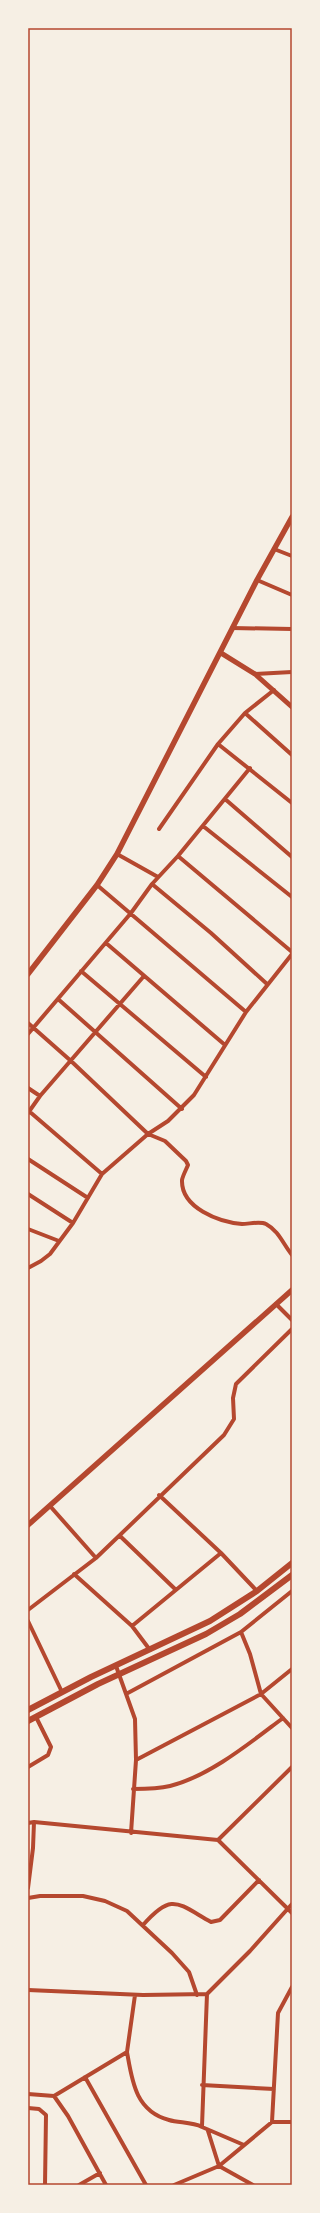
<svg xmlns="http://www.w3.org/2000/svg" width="320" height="2213" font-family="Raleway,sans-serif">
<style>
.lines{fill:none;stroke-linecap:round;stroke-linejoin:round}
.minor{stroke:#b5482f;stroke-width:4}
.tertiary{stroke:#b5482f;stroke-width:5}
.secondary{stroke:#b5482f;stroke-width:5.5}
.primary{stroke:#b5482f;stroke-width:6}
.neatline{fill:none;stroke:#b5482f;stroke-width:1.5}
</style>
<rect width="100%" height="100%" fill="#f6efe4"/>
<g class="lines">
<path class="minor" d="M274 549 292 556
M257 580 292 595
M232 628 292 629
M255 674 292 672
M245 713 292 755
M218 744 292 803
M225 799 292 857
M203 826 292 897
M159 829 218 744 245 713 274 690
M117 854 158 877
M178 856 292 952
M152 884 211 933 267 984
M97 885 246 1012
M106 943 225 1045
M81 971 206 1077
M58 999 182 1109
M28 1023 71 1061 148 1134 165 1141 186 1161 188 1165C186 1170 183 1175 182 1180 181 1208 219 1222 242 1224 249 1224 260 1221 266 1224 279 1231 283 1244 292 1255
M28 1034 131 913 152 884 178 856 250 768
M28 1088 40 1096
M30 1112 102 1174
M28 1113 40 1096 144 976
M28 1159 88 1198
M28 1194 73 1223
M28 1229 59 1241
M28 1268 41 1261 50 1254 73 1223 102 1174 148 1134 168 1121 194 1095 246 1012 292 954
M276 1304 292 1320
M159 1495 221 1553 257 1591
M50 1506 96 1558
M120 1536 175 1589
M74 1574 132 1626 150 1650
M28 1610 96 1558 224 1435 234 1419 233 1398 236 1384 292 1329
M28 1621 62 1692
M132 1626 221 1553
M241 1632 250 1654 261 1694 292 1728
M116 1666 135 1719 136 1760 131 1833
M126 1694 241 1632 292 1591
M136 1760 261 1694 292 1669
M28 1767 48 1755 51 1747 36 1717
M133 1789C146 1789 158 1789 170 1786 210 1776 251 1742 283 1718
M28 1823 34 1822 218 1840 292 1913
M218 1840 292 1767
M28 1888 33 1848 34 1822
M28 1898 40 1896H83L105 1901 127 1911 172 1953 189 1972 197 1995
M143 1925C172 1892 177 1903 211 1922L220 1920 259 1880
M28 1990 143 1995 207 1994 250 1951 292 1904
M127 2052C132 2080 135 2111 169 2120 179 2123 192 2122 202 2127 216 2133 230 2139 244 2145
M85 2077 146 2185
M202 2085 274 2089
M28 2094 54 2096 127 2052 135 1995
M54 2096 68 2116 106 2185
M28 2108 39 2109 46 2115 45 2185
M272 2122H292
M202 2126 207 1994
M208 2131 219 2166 253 2185
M79 2185 100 2173
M174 2185 219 2166 272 2122 278 2013 292 1987"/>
<path class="tertiary" d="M221 653 255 674 292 707"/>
<path class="secondary" d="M28 974 97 885 117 854 257 580 292 517
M28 1525 292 1290"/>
<path class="primary" d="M28 1710 91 1677 210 1621 257 1591 292 1563
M28 1721 98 1684 206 1634 240 1614 292 1575"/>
</g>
<rect width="320" height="2213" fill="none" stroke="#f6efe4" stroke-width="58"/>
<rect x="29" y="29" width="262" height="2155" class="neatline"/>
</svg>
